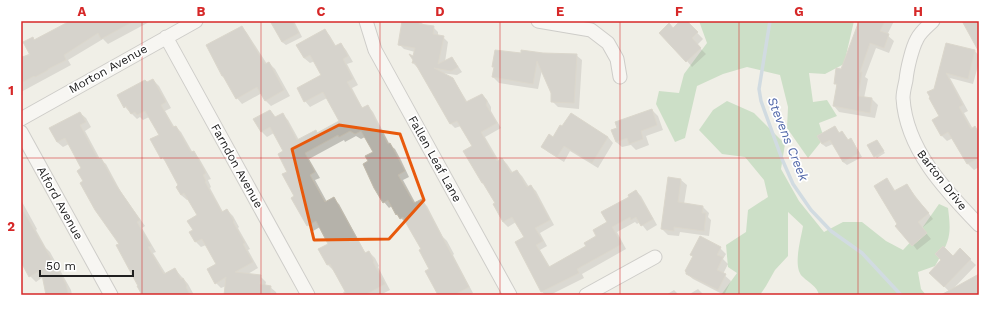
<svg xmlns="http://www.w3.org/2000/svg" width="1000" height="316" font-family="'Work Sans',sans-serif">
<style>
.forest{fill:#a1cc9f}
.shadow{fill:#0003;fill-rule:evenodd}
.lines{fill:none;stroke-linecap:round;stroke-linejoin:round}
.stream{stroke:#abc4da;stroke-width:3.5}
.building{fill:#b5b2aa;stroke:#c1baab}
.minor-casing{stroke:#a4a4a4;stroke-width:15}
.minor{stroke:#fff;stroke-width:13}
.marked{fill:none;stroke:#e8590c;stroke-width:3;stroke-linejoin:round}
.grid{fill:none;stroke:#d62828;stroke-width:1;stroke-opacity:0.55}
.labels{text-anchor:middle;dominant-baseline:central;stroke-width:3.5;stroke-linejoin:round;paint-order:stroke}
.street-label{font-size:12px;fill:#202020;stroke:#fff}
.water-label{font-size:13px;font-style:italic;fill:#5268aa;stroke:#fff}
.neatline{fill:none;stroke:#d62828;stroke-width:1.5}
.grid-label{font-size:13px;text-anchor:middle;font-weight:bold;fill:#d62828}
</style>
<rect width="100%" height="100%" fill="#f0efe7"/>
<path class="forest" d="M699 21H854L844 64 825 74 809 73 813 102 827 100 837 116 819 123 824 138 808 158 787 128 788 107 780 75 747 67 723 74 697 86 685 138 675 142 656 104 659 91 679 93 684 74 707 43Z
M727 101 754 113 785 144 781 169 799 201 824 232 843 222H862L886 241 903 250 918 234 939 204 948 208C952 238 949 241 935 266L918 272 921 289 926 295H819C817 286 809 283 803 277 792 268 801 239 803 226L788 212V256L775 270 766 286 760 295H721L737 273 728 267 726 245 746 232 748 210 768 197 764 180 745 157 722 154 699 130 713 110Z"/>
<path class="shadow" d="M72 21H151L108 44 103 39 68 60 71 65 21 92V58L30 53 32 38 35 41Z
M271 21H294L302 37 286 45 282 42Z
M403 21H420L425 26 433 27 438 32V36L443 37 448 42 445 62 451 58 456 63 462 72 457 75 441 73 452 79 457 85 468 103 482 95 487 100 491 107V111L501 128 485 137 499 161 502 159 507 164 513 173 517 171 522 176 529 187 531 186 536 191 554 225 540 233 547 246 540 250 550 267 587 247 598 236 608 222 636 191 641 196 657 225 647 231 640 222 637 224 635 222 617 232 626 249 582 274 584 278 550 295H546L542 292 516 242 525 237 516 222 508 227 503 222 473 146 461 126 455 128 450 123 418 68 413 63 415 52 404 49 399 44Z
M682 21H686L703 39 697 45 706 54 692 67 687 61 673 29Z
M860 21H894L887 35 894 41 889 53 876 48 865 77 868 79 864 98 872 99 878 105 875 118 839 112 834 106 837 86 835 83 842 70Z
M242 27 247 33 267 64 269 63 275 69 290 96 271 106 265 100 262 93 242 104 237 98 223 76Z
M325 30 330 36 336 46 341 44 346 50 353 62 347 64 358 85 352 88 363 109 368 106 373 112 390 145 395 149 401 160 409 177 403 180 416 204 422 201 427 206 443 237 447 241 454 254 453 255 473 293 469 295H439L422 250 406 223 397 214 392 206 389 208 384 202 369 177 370 162 374 153 365 137 361 139 356 136 345 142 344 140 309 159 320 178 315 180 327 202 333 199 339 204 366 254 369 252 375 258 379 266 378 267 390 290 380 295H345L343 292 346 291 333 270 328 265 320 249 329 244 320 227 313 231 308 225 296 197 289 172 285 152 274 133 267 137 262 132 270 111 276 118 282 114 288 120 299 140 316 131 318 133 340 121 327 98 310 107 305 101 322 75 315 61 310 63 304 58Z
M947 44 975 51 979 56V62L973 84 950 78 968 111 964 113 973 129 975 128 977 130 979 129V167L974 170 968 164 953 138 947 141 941 135 940 116 934 89Z
M522 54 576 55 582 60 579 109 558 107 552 101V93L542 70 538 89 499 83 493 77 495 68 493 66Z
M153 80 159 86 171 108 165 111 175 128 176 127 181 132 193 153 199 158 211 179 208 180 211 187 210 188 223 212 227 210 233 216 239 227 238 228 250 249 248 250 258 268 246 275 260 276 266 282 265 286 270 287 276 292 277 295H225L226 286 221 288 216 283 217 264 206 245 201 247 196 242 190 232 194 230 198 215 189 199 187 200 181 195 179 186 168 163 162 158 160 135 149 117 143 120 140 117 137 119 125 107 147 83ZM259 280H261L260 289Z
M652 110 658 116 663 130 646 136 649 145 636 150 631 145 622 147 616 142Z
M80 113 86 118 91 127 85 131 100 159 106 164 121 192 145 226 142 228 156 252 153 253 166 274 175 269 188 284 194 295H143L120 245 84 182 82 169 69 144 63 147 57 142 50 129Z
M835 127 840 134 842 132 849 141 850 140 854 143 862 157 847 165 843 162 833 144 826 147 822 144Z
M608 137 613 143 598 168 570 151 564 162 548 152 542 146 553 138Z
M878 143 885 153 877 158 875 156Z
M887 179 891 184 896 192 907 185 933 219 922 228 931 239 917 250 898 225Z
M681 180 687 185 684 204 703 207 709 213 708 217 711 220 709 236 680 232 679 236 668 235 662 229Z
M21 200 37 229 36 230 46 248 50 252 71 290 72 295H40L47 294 43 277 36 282 30 276 21 260Z
M720 248 726 254 723 259 728 264 723 274 731 281 724 295 693 279 687 274 693 257 691 255Z
M960 250 976 265 953 289 979 275V295H949L952 294 930 273 953 257Z
M698 289 704 295H688Z
M674 290 679 295H666Z"/>
<g class="lines">
<path class="stream" d="M770 21 759 89 761 101 782 159 793 184 811 210 831 231 862 253 901 295"/>
</g>
<path class="building" d="M70 21H134L101 39 98 33 64 55 66 60 48 69V70L35 77 34 76 21 83V57L30 55 23 42 33 37 34 40Z
M270 21H292L299 33 282 42Z
M402 21H420L419 24 434 26 433 34 444 36 438 64 452 57 458 67 451 71 434 68 453 78 466 102 482 94 487 101 486 105 497 123 481 132 497 161 502 158 511 173 517 170 527 187 531 185 550 220 535 228 543 241 536 245 549 267 586 246 584 243 596 236 593 230 607 222 601 212 629 197 628 195 636 190 653 219 641 226 636 217 631 220 630 217 612 227 622 244 577 269 579 273 541 292 515 242 524 237 512 217 503 222 493 204 495 203 483 183H482L463 151 472 146 457 121 450 124 415 63H412L413 60 409 54 413 56 415 48 398 45Z
M680 21H687L698 32 692 38 701 48 686 62 659 33 669 23 673 28Z
M859 21H885L880 31 889 34 884 48 870 43 860 72H862L858 96 872 98 870 113 833 106 837 84H834L836 68 841 69Z
M962 21H979V52Z
M242 26 265 64 269 62 284 90 265 101 257 87 236 99 223 76H222L206 45Z
M325 29 335 46 341 43 348 56 343 59 353 79 347 82 362 108 368 105 388 144 390 143 396 154 405 171 398 175 414 203 422 199 469 287 454 295H438L425 271 429 269 419 250 421 249 406 223 403 217 400 219 397 214 396 215 388 200 383 203 374 188 363 164 368 161 365 156 373 152 361 131 355 134 350 131 339 137 338 135 305 153 315 172 310 175 325 202 334 197 365 253 369 251 374 261 373 262 385 284 365 295H347L330 264 327 265 318 249 328 244 316 221 307 226 291 198 294 196 282 174 287 172 278 154 283 151 270 127 261 132 253 119 270 110 275 117 283 113 297 140 316 130 317 133 339 121 323 92 304 102 297 88 321 75 310 55 304 58 296 45Z
M946 43 975 50 968 79 946 73 963 105 959 107 971 129 975 126 979 133V158L967 164 948 132 941 136 932 120 939 116 929 98 930 97 927 92 934 89Z
M495 50 521 53V50L543 53 577 54 574 103 551 102V93L537 61 533 84 492 77 494 67H492Z
M153 79 166 102 161 105 173 127 176 126 191 152 194 151 206 173 203 175 206 181 205 182 222 212 227 209 234 221 233 222 245 243 243 244 253 262 235 272 261 275 260 284 271 286 270 295H224L226 277 215 284 207 269 216 264 202 239 195 242 189 232 193 230 187 221 197 215 184 193 181 195 176 187 178 185 163 157 161 159 150 139 159 135 145 111 137 115 135 112 131 114 126 106 124 108 117 95 145 80 147 82Z
M652 109 657 125 641 131 643 139 629 144 627 138 616 142 611 130 617 128 615 122Z
M80 112 86 122 80 125 98 159 101 158 116 185 140 220 137 222 151 246 148 247 164 274 175 268 181 279 183 278 187 286 186 287 190 295H142L137 286H138L116 245 119 244 95 210 80 183 83 181 77 171 81 168 65 138 57 142 49 128Z
M571 113 608 137 592 163 564 146 557 157 541 147 549 134 553 137 560 125 562 126Z
M835 126 839 133 842 131 848 140 851 138 859 153 843 162 830 140 822 144 817 136Z
M877 140 884 151 874 157 867 145Z
M668 177 681 179 678 202 703 206 702 213H706L704 231 674 227V231L661 229Z
M887 178 894 191 907 184 915 197 929 213 918 222 927 233 912 246 895 226 897 224 874 186Z
M21 207 66 284 68 293 59 295H46L41 270 29 277 21 262Z
M700 236 721 247 717 255 723 257 717 270 726 274 718 290 686 274V272L685 271 693 256 690 255Z
M943 246 953 256 960 248 971 259 944 287 929 273 941 260 935 254Z
M979 274V295H941Z"/>
<g class="lines">
<defs>
<path id="minor" d="M366 21 375 50 510 295
M538 21 591 30 608 43 617 59 620 77
M933 21C928 26 920 32 917 39 912 48 907 69 906 80 905 85 903 92 903 98 906 149 945 190 979 225
M166 37 308 295
M21 119 196 21
M21 132 111 295
M586 295 655 257"/>
</defs>
<use href="#minor" class="minor-casing"/>
<use href="#minor" class="minor"/>
</g>
<path d="M0 0H1000V316H0ZM339 125 400 134 424 200 389 239 314 240 292 149Z" fill="#f0efe7" fill-opacity=".55" fill-rule="evenodd"/>
<path class="marked" d="M339 125 400 134 424 200 389 239 314 240 292 149Z"/>
<path class="grid" d="M142 21V295M261 21V295M380 21V295M500 21V295M620 21V295M739 21V295M858 21V295M21 158H979"/>
<g class="labels">
<g class="street-label">
<text transform="translate(108 69) rotate(-29)">Morton Avenue</text>
<text transform="translate(435 159) rotate(61)">Fallen Leaf Lane</text>
<text transform="translate(237 166) rotate(61)">Farndon Avenue</text>
<text transform="translate(942 180) rotate(52)">Barton Drive</text>
<text transform="translate(60 203) rotate(61)">Alford Avenue</text>
</g>
<g class="water-label">
<text transform="translate(788 139) rotate(68)">Stevens Creek</text>
</g>
</g>
<rect width="1000" height="316" fill="none" stroke="#ffffff" stroke-width="44"/>
<path d="M40 270v6h93v-6" fill="none" stroke="#202020" stroke-width="2"/>
<text x="46" y="270" font-size="12" fill="#202020" stroke="#ffffff" stroke-width="3" paint-order="stroke">50 m</text>
<rect x="22" y="22" width="956" height="272" class="neatline"/>
<g class="grid-label">
<text x="82" y="16">A</text>
<text x="201" y="16">B</text>
<text x="321" y="16">C</text>
<text x="440" y="16">D</text>
<text x="560" y="16">E</text>
<text x="679" y="16">F</text>
<text x="799" y="16">G</text>
<text x="918" y="16">H</text>
<text x="11" y="95">1</text>
<text x="11" y="231">2</text>
</g>
</svg>
